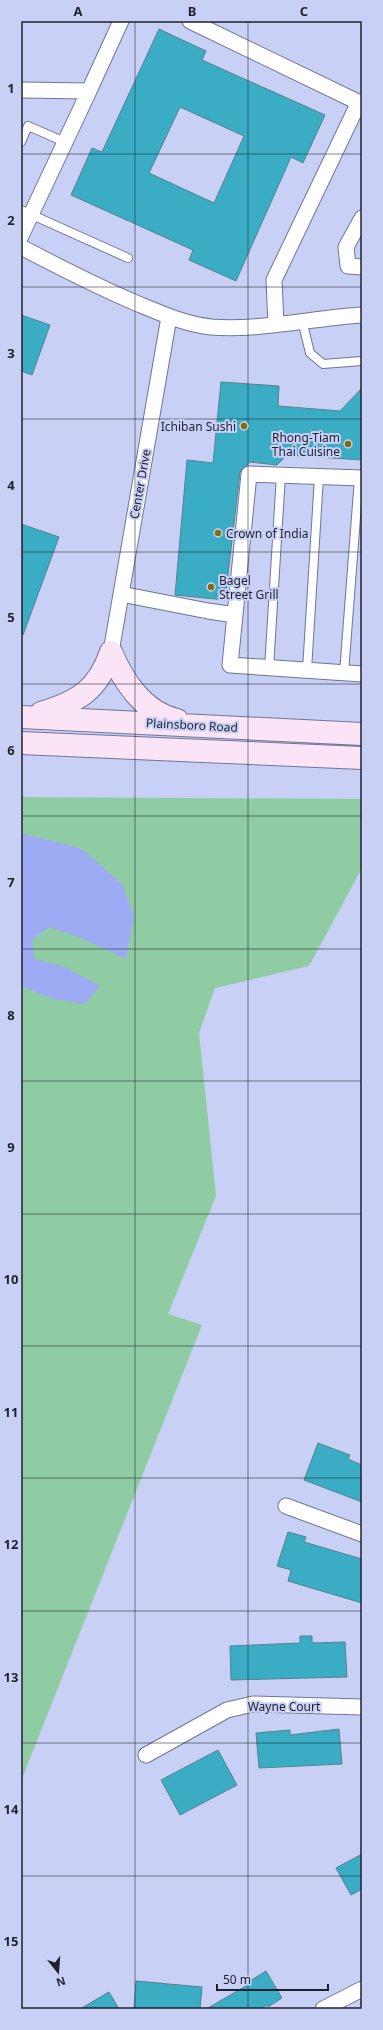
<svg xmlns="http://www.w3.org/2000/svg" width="383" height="2030" font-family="'Noto Sans',sans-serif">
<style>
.green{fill:#8fcca3}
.water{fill:#9dabf4}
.building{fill:#3aadc5;stroke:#55828d;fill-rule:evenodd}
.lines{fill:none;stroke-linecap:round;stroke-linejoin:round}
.lane-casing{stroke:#6e7697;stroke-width:10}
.street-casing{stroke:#6e7697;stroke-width:17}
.secondary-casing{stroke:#6e7697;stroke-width:24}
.lane{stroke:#fff;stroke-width:8}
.street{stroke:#fff;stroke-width:15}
.secondary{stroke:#fce4f7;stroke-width:22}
.grid{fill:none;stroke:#1e212e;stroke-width:1;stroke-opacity:0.55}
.poi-dot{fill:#836d0a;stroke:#c8d0f5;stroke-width:1.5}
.labels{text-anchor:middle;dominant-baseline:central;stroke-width:4;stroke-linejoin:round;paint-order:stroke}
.poi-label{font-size:12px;fill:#1e212e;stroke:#c8d0f5;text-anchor:end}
.street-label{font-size:12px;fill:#1e212e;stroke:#c8d0f5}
.neatline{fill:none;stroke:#1e212e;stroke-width:1.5}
.grid-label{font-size:13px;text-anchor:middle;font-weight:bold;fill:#1e212e}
</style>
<rect width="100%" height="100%" fill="#c8d0f5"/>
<path class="green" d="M21 797 362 799V868L309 966 215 988 199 1033 216 1196 168 1314 202 1325 21 1781Z"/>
<path class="water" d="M21 833 82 849 122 884 134 916 126 959 81 938 49 927 32 940 35 959 65 967 100 986 85 1004 53 999 21 986Z"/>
<path class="building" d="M159 29 206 51 202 60 325 115 303 163 291 157 236 281 189 260 193 250 71 195 92 148 102 152ZM180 107 244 136 214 203 149 173Z
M21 315 50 325 32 375 21 371Z
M221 382 279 386 278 406 340 411 362 388V460L287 455 277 465 250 462 240 472 225 600 175 595 187 460 213 463Z
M21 524 59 537 23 635H21Z
M318 1443 350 1455 348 1459 362 1465V1502L304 1480Z
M288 1532 306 1537 304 1542 362 1559V1603L288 1581 291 1570 277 1566Z
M300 1636H312V1643L345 1642 347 1677 231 1680 230 1646 300 1643Z
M339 1729 342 1764 259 1768 256 1733 290 1730V1735Z
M218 1750 237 1785 180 1815 161 1780Z
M362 1854V1889L351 1895 336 1868Z
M266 1971 282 1998 268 2007 267 2005 260 2009H206L246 1986 245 1984Z
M136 1981 202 1987 200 2009H134Z
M109 1992 119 2009H80Z"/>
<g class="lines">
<defs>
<path id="lane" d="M21 142 28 126 65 142
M21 210 128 258
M302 320 310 353 323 364 362 361
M269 668 281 475
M307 670 319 477
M344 673 359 478"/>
<path id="street" d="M190 21 362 104
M21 90 89 91 121 21
M362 218 346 247 348 266 362 267
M21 236 89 91
M21 247C59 267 96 286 136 303 160 313 184 324 211 327 257 331 314 318 362 315
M276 324 274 280 359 102
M362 478 249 474 230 665 362 674
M121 594 208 611 235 615
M111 652 169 317
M286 1506 362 1534
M146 1755 227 1710 253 1704 362 1707
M323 2009 362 1989"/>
<path id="secondary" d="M111 652C123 681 144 713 177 720
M41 713C78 702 98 690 111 652
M21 717 362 734
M21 743 362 758"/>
</defs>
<use href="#lane" class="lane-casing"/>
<use href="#street" class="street-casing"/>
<use href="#secondary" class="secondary-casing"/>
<use href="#lane" class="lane"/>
<use href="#street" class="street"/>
<use href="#secondary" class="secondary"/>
</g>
<path class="grid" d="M135 21V2009M248 21V2009M21 154H362M21 287H362M21 419H362M21 552H362M21 684H362M21 816H362M21 949H362M21 1081H362M21 1214H362M21 1346H362M21 1478H362M21 1611H362M21 1743H362M21 1876H362"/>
<g class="poi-dot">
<circle cx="244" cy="426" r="4"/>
<circle cx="348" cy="444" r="4"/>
<circle cx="218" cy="533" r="4"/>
<circle cx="211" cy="587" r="4"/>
</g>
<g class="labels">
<g class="poi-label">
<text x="236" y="426">Ichiban Sushi</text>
<text x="340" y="437">Rhong-Tiam<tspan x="340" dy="14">Thai Cuisine</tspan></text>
<text x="226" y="533" text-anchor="start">Crown of India</text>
<text x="219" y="580" text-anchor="start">Bagel<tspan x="219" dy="14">Street Grill</tspan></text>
</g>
<g class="street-label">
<text transform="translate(140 484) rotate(-80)">Center Drive</text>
<text transform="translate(192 725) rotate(3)">Plainsboro Road</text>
<text x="284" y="1706">Wayne Court</text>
</g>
</g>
<rect width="383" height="2030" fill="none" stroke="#c8d0f5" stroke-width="44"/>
<g transform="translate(58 1972) rotate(163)" stroke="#c8d0f5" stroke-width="3" paint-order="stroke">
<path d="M0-3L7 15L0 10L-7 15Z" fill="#1e212e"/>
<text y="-6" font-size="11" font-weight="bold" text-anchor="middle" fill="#1e212e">N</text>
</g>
<path d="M217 1984v6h111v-6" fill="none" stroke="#1e212e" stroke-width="2"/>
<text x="223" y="1984" font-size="12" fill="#1e212e" stroke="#c8d0f5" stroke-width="3" paint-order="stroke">50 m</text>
<rect x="22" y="22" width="339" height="1986" class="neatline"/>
<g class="grid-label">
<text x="78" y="16">A</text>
<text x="192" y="16">B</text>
<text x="304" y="16">C</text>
<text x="11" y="93">1</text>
<text x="11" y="225">2</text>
<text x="11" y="358">3</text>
<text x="11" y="490">4</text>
<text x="11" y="622">5</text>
<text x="11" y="755">6</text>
<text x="11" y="887">7</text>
<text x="11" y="1020">8</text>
<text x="11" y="1152">9</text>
<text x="11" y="1284">10</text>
<text x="11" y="1417">11</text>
<text x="11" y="1549">12</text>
<text x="11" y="1682">13</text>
<text x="11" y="1814">14</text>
<text x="11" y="1946">15</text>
</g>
</svg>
